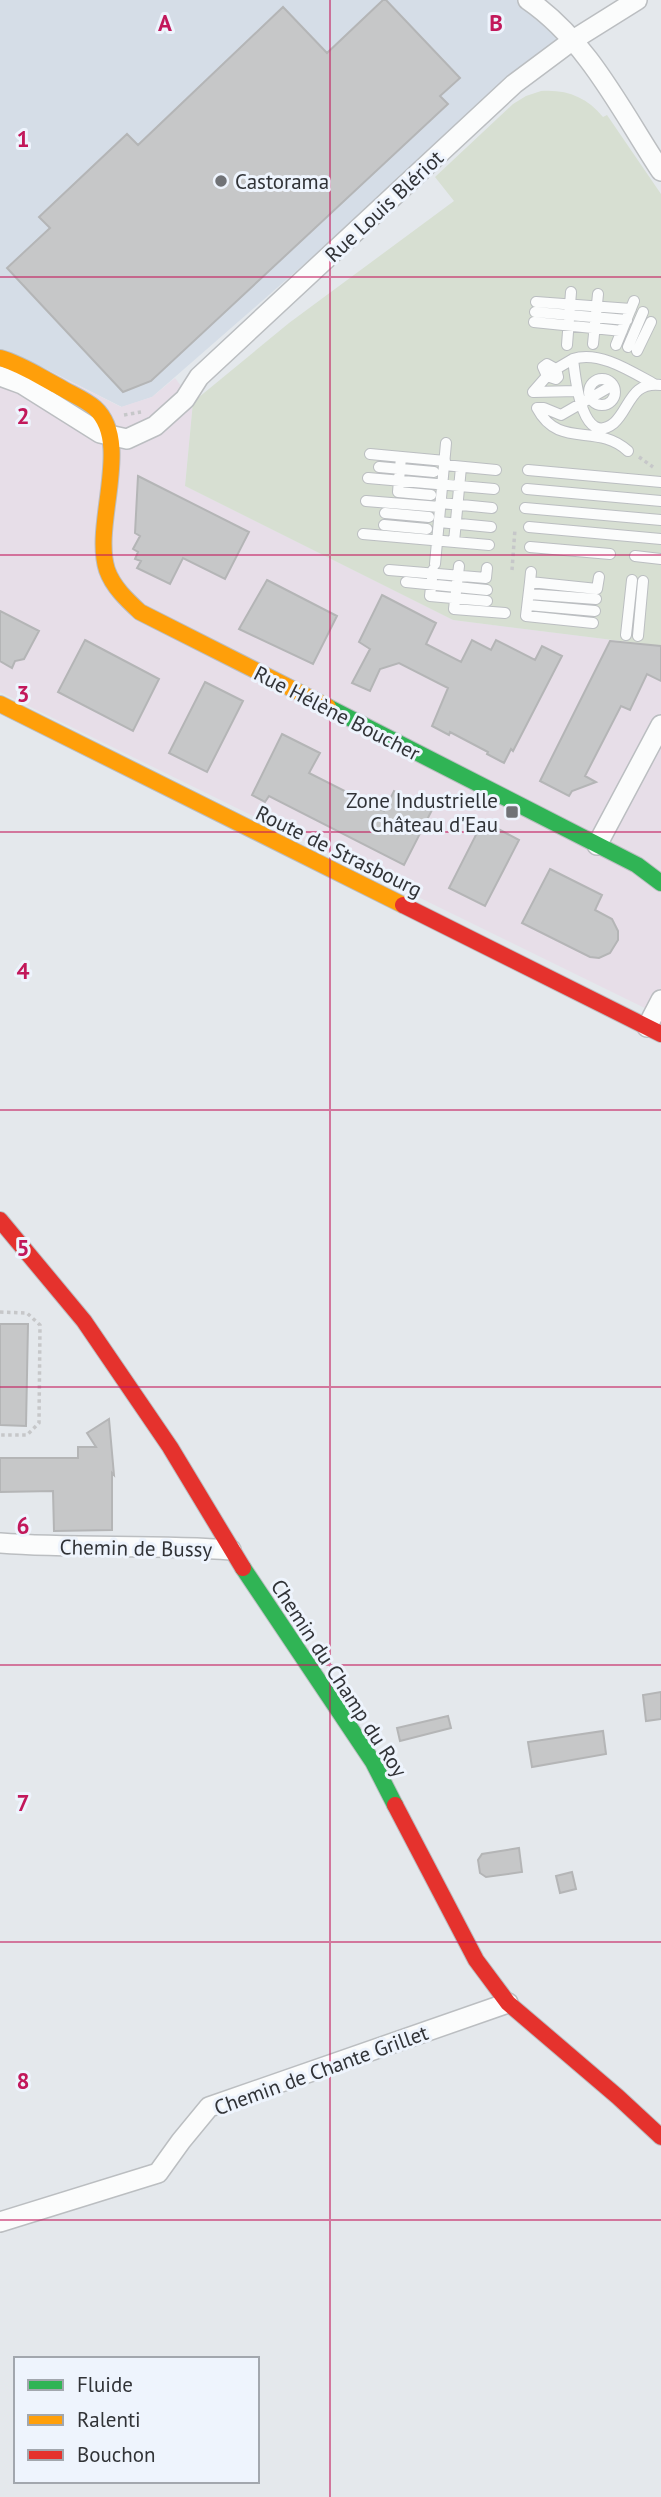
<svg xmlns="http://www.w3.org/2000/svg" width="661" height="2497" font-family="'PT Sans',sans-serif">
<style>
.built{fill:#d5dde7}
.industrial{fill:#e7dee8}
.green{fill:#d7dfd2}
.building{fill:#c6c7c8;stroke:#b4b5b6;stroke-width:2}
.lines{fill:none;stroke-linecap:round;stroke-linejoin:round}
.lane-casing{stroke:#bbbec1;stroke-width:12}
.street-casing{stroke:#bbbec1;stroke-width:22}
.fast-casing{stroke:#bbbec1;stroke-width:18}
.slow-casing{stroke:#bbbec1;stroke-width:18}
.jam-casing{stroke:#bbbec1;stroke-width:18}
.path{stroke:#c6c7c9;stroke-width:3.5;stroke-dasharray:3.5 3.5;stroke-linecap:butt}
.lane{stroke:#fbfcfc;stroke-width:10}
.street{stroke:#fbfcfc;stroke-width:19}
.fast{stroke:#30b455;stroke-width:16}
.slow{stroke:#ff9f0a;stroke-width:16}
.jam{stroke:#e5322d;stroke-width:16}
.grid{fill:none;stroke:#c2185b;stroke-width:2;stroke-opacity:0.55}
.poi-dot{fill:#707276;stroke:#eef4fd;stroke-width:2.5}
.labels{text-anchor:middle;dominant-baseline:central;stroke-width:6;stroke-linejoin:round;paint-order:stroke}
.poi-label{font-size:21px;fill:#313337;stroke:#eef4fd;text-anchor:start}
.street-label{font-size:21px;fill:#313337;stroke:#eef4fd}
.grid-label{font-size:23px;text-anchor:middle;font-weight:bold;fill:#c2185b;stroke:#eef4fd;stroke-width:6;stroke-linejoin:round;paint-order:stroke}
</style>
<rect width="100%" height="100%" fill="#e4e8ec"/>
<path class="built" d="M0 0H526L562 39 152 397 122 407 44 368 0 350Z"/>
<path class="industrial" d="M0 350 44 368 121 407 152 397 175 378 193 402 185 486 453 620 661 646V1016L0 692Z"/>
<path class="green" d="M541 91C566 89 587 97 603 117L607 115 661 194V646L453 620 185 486 193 402 289 323 454 201 435 177 513 104 526 96Z"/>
<path class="building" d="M383 0H386L460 78 440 96 448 104 151 381 123 392 7 268 50 228 39 217 127 134 138 145 283 7 327 53Z
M138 476 249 532 225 579 183 558 170 584 137 568 141 561 135 559 138 552 133 549 140 536 135 533Z
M267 580 337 616 313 664 239 629Z
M382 595 436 623 426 644 461 662 472 640 491 650 496 640 535 660 542 646 562 656 513 751 511 749 504 763 487 754 488 752 450 732 449 735 432 726 448 688 399 663 380 669 370 691 352 683 370 649 359 642Z
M0 611 39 631 24 659 15 661 12 668 0 661Z
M85 640 159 679 133 731 58 692Z
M610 641 661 646V681L647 674 630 710 621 706 585 776 596 782 572 791 569 796 540 781Z
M205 682 243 701 207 772 169 753Z
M282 734 320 753 309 773 384 811 394 791 432 810 404 865 269 796 265 802 252 795Z
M483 821 519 840 485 906 449 888Z
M550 869 602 895 595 910 612 919 618 931V940L610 953 599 958 590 957 522 923Z
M0 1324H28L26 1426 0 1425Z
M109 1419 114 1475 112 1473V1530L54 1531 53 1491 0 1492V1458H78V1447H96L87 1433Z
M661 1692V1719L646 1721 643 1695Z
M448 1716 451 1728 400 1741 397 1728Z
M603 1731 606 1754 532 1767 528 1742Z
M519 1848 522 1872 486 1877 480 1873 478 1860 482 1854Z
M572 1872 576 1889 560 1893 556 1876Z"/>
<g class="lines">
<defs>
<path id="lane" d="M536 302 631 309
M535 312 627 320
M534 322 622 331
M593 344 598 294
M567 345 571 292
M616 345 634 301
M628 347 643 312
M637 351 651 322
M556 369 547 364 543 367 547 376 556 379 558 377 556 369 573 359
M547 376 533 392 577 391
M589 392a13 13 0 1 1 26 0a13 13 0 1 1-26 0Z
M654 384C632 372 599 350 573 359 575 374 581 449 614 423 630 409 630 381 661 385
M613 385 561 415 544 408H537C559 450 597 422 628 451
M370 454 445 461
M401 457 398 492 431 495
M444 465 496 470
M379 467 434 472
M528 470 661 482
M368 478 494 489
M527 489 661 501
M366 501 440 507
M441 503 492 508
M525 508 661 520
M385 513 429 517
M439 522 491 527
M384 525 427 529
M529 527 661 539
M363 534 489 545
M454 542 461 467
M530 547 610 554
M635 556 661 559
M435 564 446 443
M459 566 454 609 505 613
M389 570 486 578 487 568
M433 570 430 596 487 601
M531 572 530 582 597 589 599 577
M406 582 487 590
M530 582 526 616 593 623
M529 594 596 599
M528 605 595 611
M626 635 632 580
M638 636 643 581"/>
<path id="street" d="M528 0C588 41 622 112 661 171
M0 376 22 384 100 433 127 439 155 426 185 399 199 377 514 84 573 40 637 0
M597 845 661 725
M647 1027 661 1000
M0 1543C77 1549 154 1544 231 1550
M0 2222 158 2173 181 2141 209 2107 508 2003"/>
<path id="fast" d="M328 707 637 865 661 883
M243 1568 373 1762 395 1805"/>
<path id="slow" d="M0 358C21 364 39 376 58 386 69 393 85 399 95 408 133 443 92 524 107 570 113 587 127 600 140 612L328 707
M0 704 403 905"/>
<path id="jam" d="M403 905 661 1034
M0 1220 84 1321 170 1447 243 1568
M395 1805 476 1960 508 2003 618 2097 661 2137"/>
</defs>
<use href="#lane" class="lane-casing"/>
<use href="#street" class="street-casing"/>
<use href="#fast" class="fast-casing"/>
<use href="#slow" class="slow-casing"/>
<use href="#jam" class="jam-casing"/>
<path class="path" d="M124 415 141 412
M639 457 653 467
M512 570 515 529
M0 1312 27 1313 40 1325 39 1423 27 1435H0"/>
<use href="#lane" class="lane"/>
<use href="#street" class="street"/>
<use href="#fast" class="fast"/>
<use href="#slow" class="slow"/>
<use href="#jam" class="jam"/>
</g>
<path class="grid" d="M330 0V2497M0 277H661M0 555H661M0 832H661M0 1110H661M0 1387H661M0 1665H661M0 1942H661M0 2220H661"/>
<g class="poi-dot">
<circle cx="221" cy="181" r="7"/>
<rect x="505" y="805" width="14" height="14" rx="3.5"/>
</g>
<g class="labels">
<g class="poi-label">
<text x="235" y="181">Castorama</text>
<text x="498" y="800" text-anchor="end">Zone Industrielle<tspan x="498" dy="24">Château d'Eau</tspan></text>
</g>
<g class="street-label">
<text transform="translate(384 206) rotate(-43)">Rue Louis Blériot</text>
<text transform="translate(337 713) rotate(27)">Rue Hélène Boucher</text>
<text transform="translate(339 851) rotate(26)">Route de Strasbourg</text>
<text transform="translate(136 1548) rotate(1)">Chemin de Bussy</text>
<text transform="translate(339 1678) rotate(57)">Chemin du Champ du Roy</text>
<text transform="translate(321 2070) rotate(-20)">Chemin de Chante Grillet</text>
</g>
</g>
<g class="grid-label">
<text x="165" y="31">A</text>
<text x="496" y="31">B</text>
<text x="23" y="147">1</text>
<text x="23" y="424">2</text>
<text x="23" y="702">3</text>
<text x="23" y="979">4</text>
<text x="23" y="1256">5</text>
<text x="23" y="1534">6</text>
<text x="23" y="1811">7</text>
<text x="23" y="2089">8</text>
</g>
<rect x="14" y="2357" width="245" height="126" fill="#eef4fd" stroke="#a2a7ae" stroke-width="2"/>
<rect x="28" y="2380" width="35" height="10" fill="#30b455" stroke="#a2a7ae" stroke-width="2"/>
<text x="77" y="2392" font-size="21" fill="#313337">Fluide</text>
<rect x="28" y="2415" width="35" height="10" fill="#ff9f0a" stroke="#a2a7ae" stroke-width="2"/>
<text x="77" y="2427" font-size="21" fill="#313337">Ralenti</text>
<rect x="28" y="2450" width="35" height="10" fill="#e5322d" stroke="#a2a7ae" stroke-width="2"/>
<text x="77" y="2462" font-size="21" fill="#313337">Bouchon</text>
</svg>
